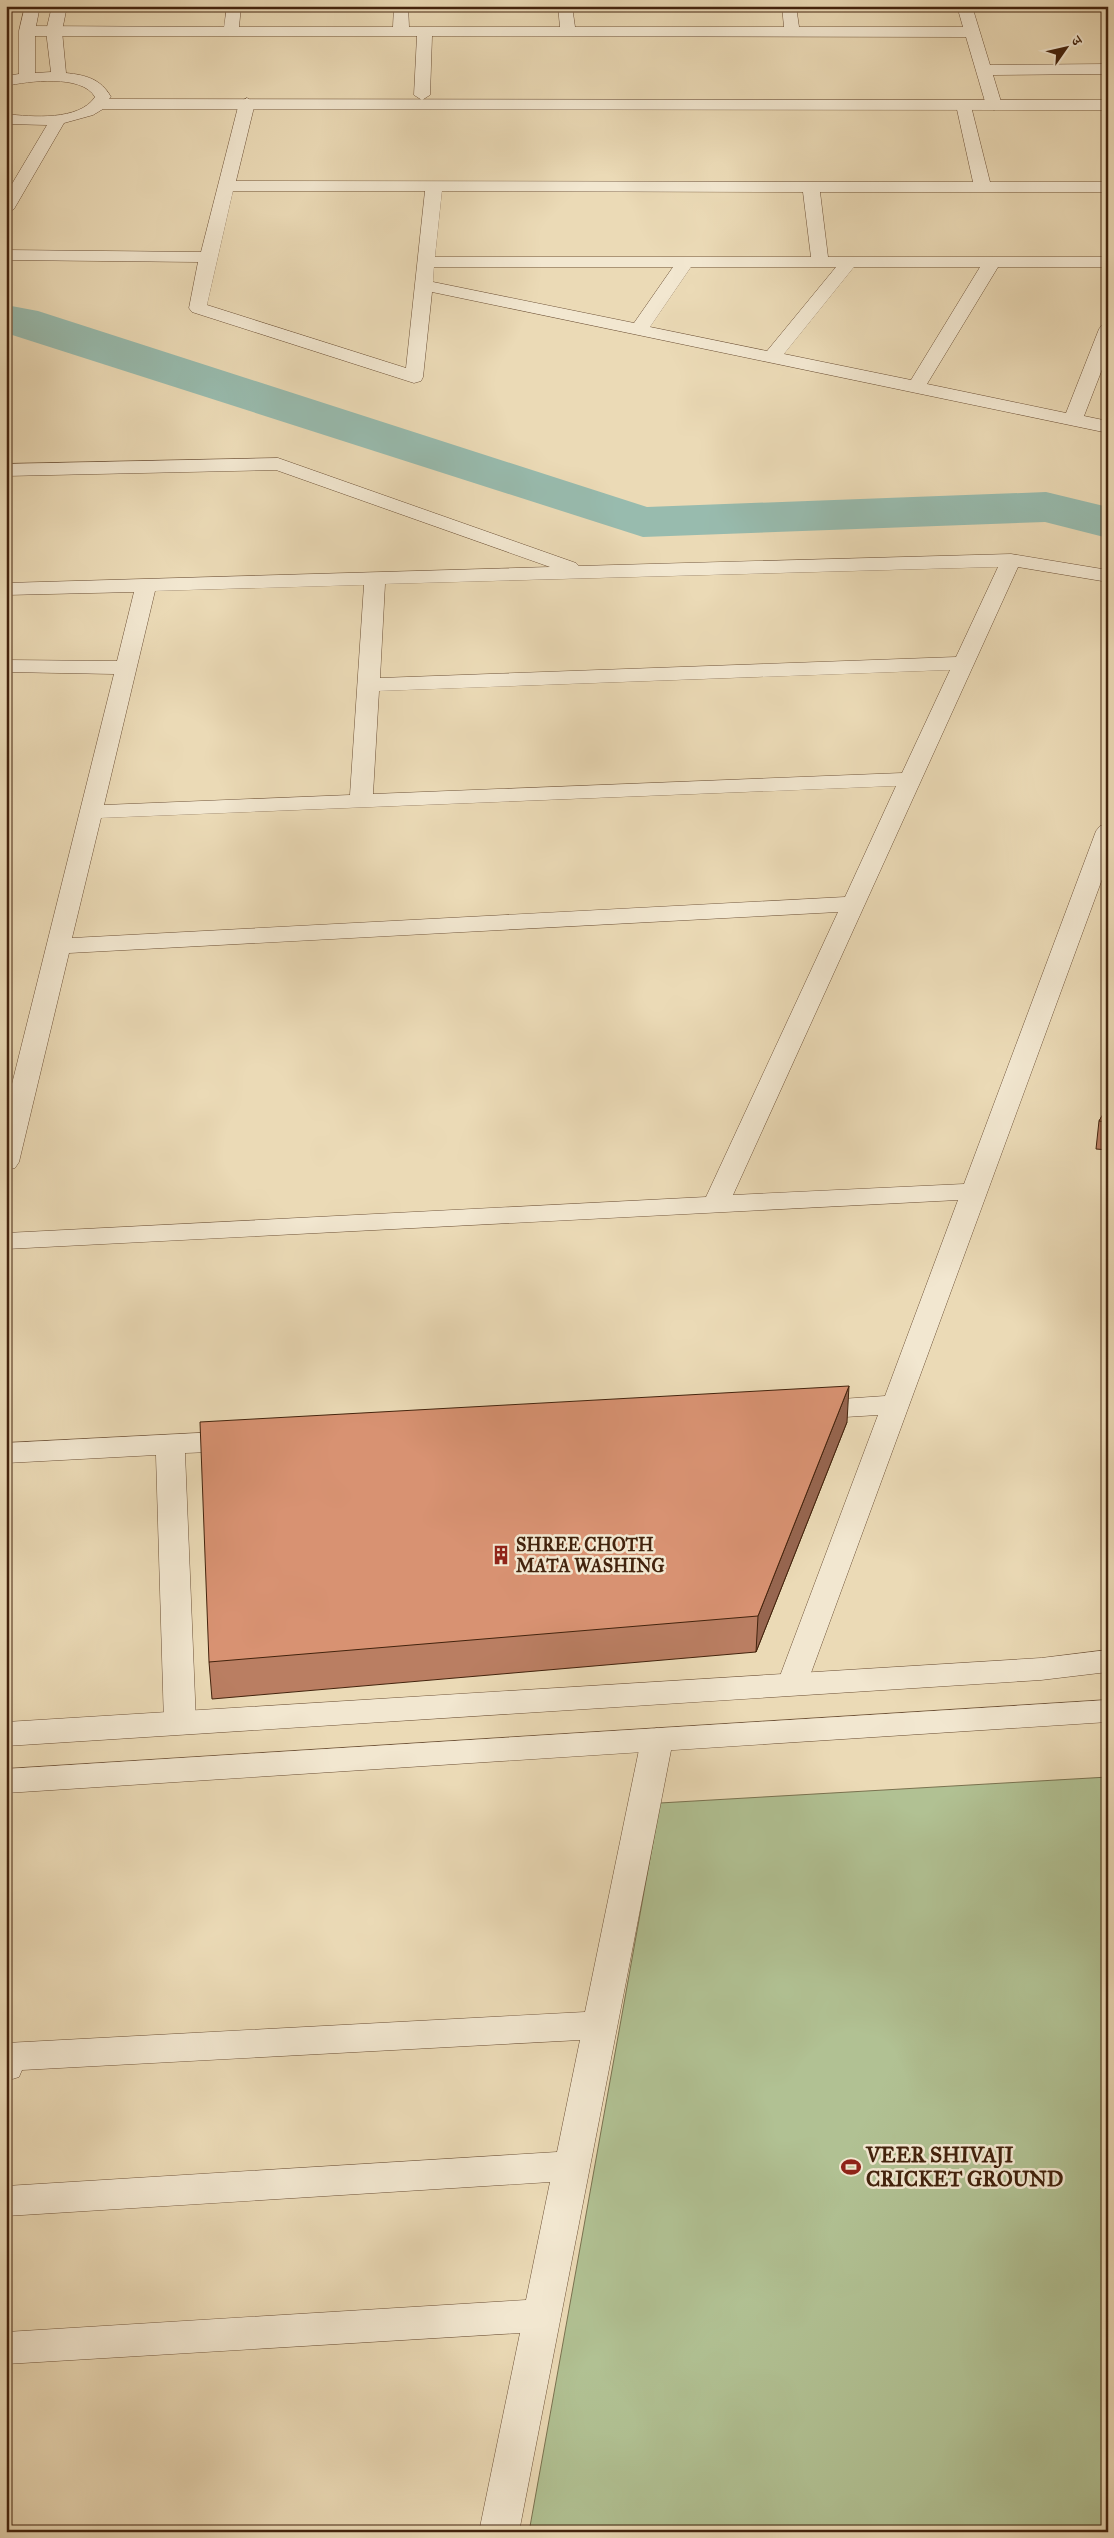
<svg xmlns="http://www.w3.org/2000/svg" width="1114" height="2538" font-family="'IM FELL Great Primer','Noto Serif Devanagari',serif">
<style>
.green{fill:#b1c193;stroke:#7a7250}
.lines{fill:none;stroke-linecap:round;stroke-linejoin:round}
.river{fill:#98bbae;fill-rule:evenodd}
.minor-casing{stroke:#6d5137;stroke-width:1}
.tertiary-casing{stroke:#6d5137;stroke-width:1}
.minor{fill:#f2e7d0;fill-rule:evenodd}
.tertiary{fill:#f2e7d0;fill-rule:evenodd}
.wall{fill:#ba7e62;stroke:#43230d}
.shaded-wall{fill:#976650;stroke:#43230d}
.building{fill:#d89272;stroke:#43230d}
.labels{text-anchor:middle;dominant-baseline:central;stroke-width:5;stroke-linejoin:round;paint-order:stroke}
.poi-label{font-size:18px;font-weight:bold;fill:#43230d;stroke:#f2e7d0;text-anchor:start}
.near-poi-label{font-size:21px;font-weight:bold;fill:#43230d;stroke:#f2e7d0;text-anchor:start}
</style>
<rect width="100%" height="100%" fill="#ebdab6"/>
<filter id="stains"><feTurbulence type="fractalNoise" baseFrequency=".004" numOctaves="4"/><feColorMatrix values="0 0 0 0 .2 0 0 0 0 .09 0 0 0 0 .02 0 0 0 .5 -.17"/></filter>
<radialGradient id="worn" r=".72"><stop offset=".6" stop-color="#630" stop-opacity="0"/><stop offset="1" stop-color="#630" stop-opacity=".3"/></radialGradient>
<path class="green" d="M1108 1777V2532H529L660 1803Z"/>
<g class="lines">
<path class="river" d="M6 305 38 311 647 507 1046 492 1108 507V538L1045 522 643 537 6 333Z"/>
<defs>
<path id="minor" d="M227 6H241L239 27H393L394 6H408L409 27H560L558 6H572L575 27H784L782 6H796L799 27H963L957 6H972L990 65 1108 64V74L993 75 1002 105 994 110 986 105 966 37 432 36 430 95 422 100 414 95 417 36H27L19 31 27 26 224 27Z
M247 98 255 103 236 181 973 182 956 105 958 102H970L990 182H1108V192H820L828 257H1108V267H998L927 384 1066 413 1099 329 1102 325 1108 324V354L1084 416 1108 421V433L432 292 423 377 421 381 414 383 192 312 189 308 198 262 6 260V250L201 252 239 103ZM233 191H425L406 368 207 305ZM442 191 803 192 811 257H435ZM434 267H673L634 323 433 282ZM691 267H836L767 351 650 327ZM854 267H980L911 380 784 354Z
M278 458 576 563 579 566 1011 554 1108 570V582L1018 567 733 1195 964 1184 1096 831 1100 826 1108 824V863L804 1692 793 1695 782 1692 777 1684 878 1415 812 1419 802 1417 798 1410 802 1403 812 1401 885 1396 958 1200 6 1249V1233L706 1197 838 912 69 953 19 1162 15 1168 6 1170V1108L114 674 6 672V660L117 661 134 592 6 595V583L550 567 276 470 6 476V464ZM998 567 956 657 380 678 385 584ZM364 585 350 795 104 805 155 591ZM950 670 902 773 373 794 379 691ZM896 786 845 897 72 938 101 818Z
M237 1431 247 1434 252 1441 247 1448 237 1451 185 1453 196 1723 191 1731 180 1734 169 1731 164 1723 156 1455 6 1463V1443Z
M657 1728 668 1732 673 1740 519 2532H479L520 2333 6 2364V2332L526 2300 550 2182 6 2216V2186L557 2152 580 2040 22 2070 19 2077 6 2081V2043L585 2012 641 1740 646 1732Z"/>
<path id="tertiary" d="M25 6H40L35 31V73L51 72 46 31 52 6H67L62 31 66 73C86 75 101 79 111 97L109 99 1108 100V110L103 109 93 115 64 123 14 209 6 214V194L47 125 6 124V114C32 117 79 121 95 97 82 74 28 81 6 86V76L19 74V31Z
M1108 1650V1672L1041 1680 6 1746V1722L1041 1658Z
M1108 1700V1722L6 1793V1769Z"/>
</defs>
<use href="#minor" class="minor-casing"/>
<use href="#tertiary" class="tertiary-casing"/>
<use href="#minor" class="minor"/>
<use href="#tertiary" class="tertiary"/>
</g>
<path class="wall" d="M1108 1106V1150L1096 1149 1099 1121Z
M847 1422 756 1652 212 1699 209 1662Z"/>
<path class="shaded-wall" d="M849 1386 847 1422 756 1652 758 1616Z"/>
<path class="building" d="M1108 1106V1122L1099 1121Z
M849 1386 758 1616 209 1662 200 1422Z"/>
<defs>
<symbol id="building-bare" viewBox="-9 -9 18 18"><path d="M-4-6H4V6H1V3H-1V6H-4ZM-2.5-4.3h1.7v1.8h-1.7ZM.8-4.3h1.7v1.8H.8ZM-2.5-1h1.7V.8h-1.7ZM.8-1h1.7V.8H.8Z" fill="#8f2418" stroke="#f2e7d0" stroke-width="2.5" paint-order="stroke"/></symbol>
<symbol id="stadium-bare" viewBox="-9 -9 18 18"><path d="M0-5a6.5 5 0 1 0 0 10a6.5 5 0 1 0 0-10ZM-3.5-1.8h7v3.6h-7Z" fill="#8f2418" stroke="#f2e7d0" stroke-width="2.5" paint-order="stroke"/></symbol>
</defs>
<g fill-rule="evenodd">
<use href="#building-bare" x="487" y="1541" width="28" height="28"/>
<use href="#stadium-bare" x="837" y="2153" width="28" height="28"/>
</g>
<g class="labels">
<g class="poi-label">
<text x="516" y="1545">SHREE CHOTH<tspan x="516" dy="21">MATA WASHING</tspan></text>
</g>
<g class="near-poi-label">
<text x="866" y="2155">VEER SHIVAJI<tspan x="866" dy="24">CRICKET GROUND</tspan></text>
</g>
</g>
<rect width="1114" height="2538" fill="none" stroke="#ebdab6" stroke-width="25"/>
<rect x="8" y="8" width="1099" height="2523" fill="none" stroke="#43230d" stroke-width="2.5"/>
<rect x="12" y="12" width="1089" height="2513" fill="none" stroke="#43230d"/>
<g transform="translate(1066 48) rotate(56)" stroke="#f2e7d0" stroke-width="4" paint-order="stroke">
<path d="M0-4L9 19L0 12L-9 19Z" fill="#43230d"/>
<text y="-8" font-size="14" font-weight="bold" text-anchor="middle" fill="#43230d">उ</text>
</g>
<rect width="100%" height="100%" filter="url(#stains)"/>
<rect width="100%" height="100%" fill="url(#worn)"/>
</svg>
